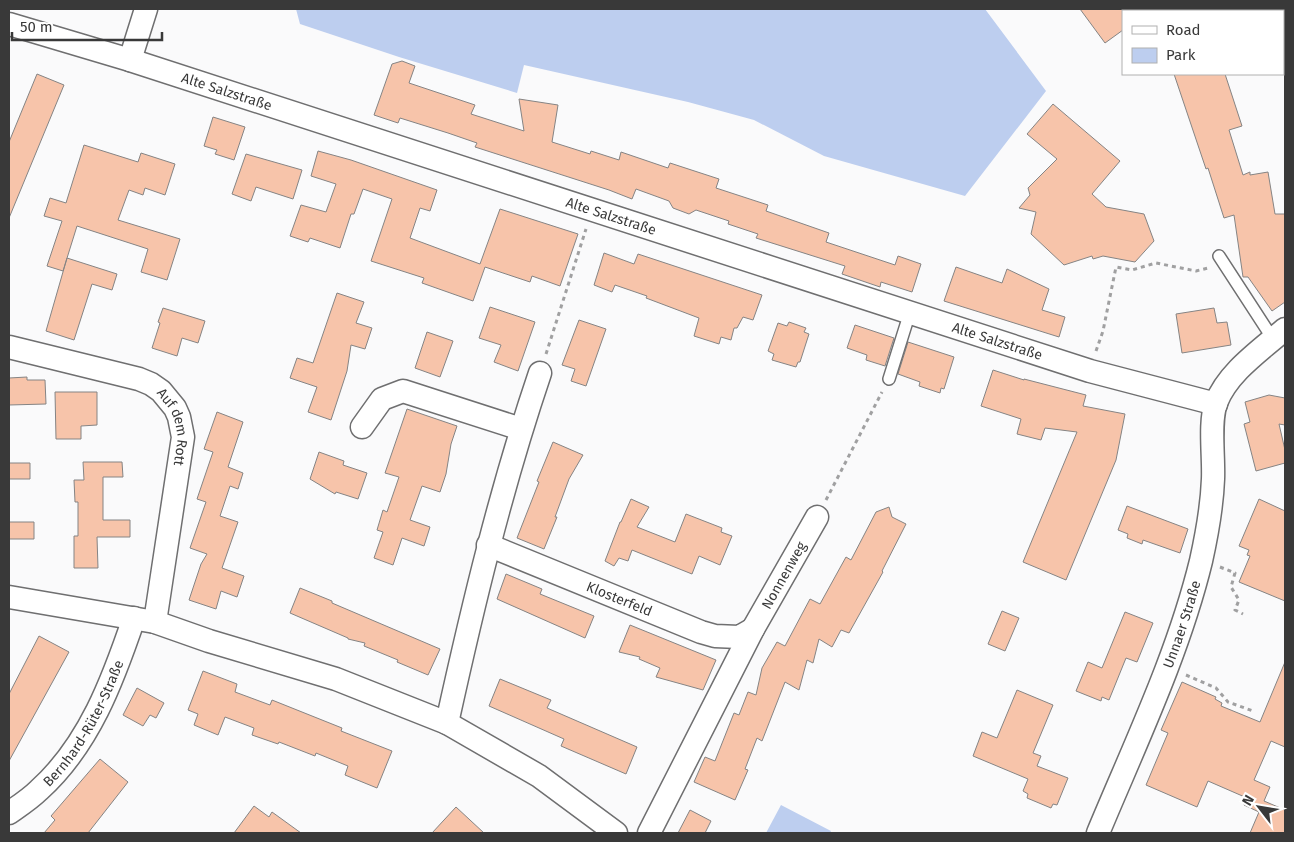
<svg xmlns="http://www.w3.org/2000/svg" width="1294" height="842" font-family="'Fira Sans',sans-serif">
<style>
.green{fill:#bdceef}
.building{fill:#f7c4aa;stroke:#858484}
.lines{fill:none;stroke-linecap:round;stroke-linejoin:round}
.service-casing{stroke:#6f6f70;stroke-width:14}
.minor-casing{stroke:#6f6f70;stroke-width:25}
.path{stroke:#a0a0a1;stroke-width:3;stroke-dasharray:4 4;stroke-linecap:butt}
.service{stroke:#fff;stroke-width:11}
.minor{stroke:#fff;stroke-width:22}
.labels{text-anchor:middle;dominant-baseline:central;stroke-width:5;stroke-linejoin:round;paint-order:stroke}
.street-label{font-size:14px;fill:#393939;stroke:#fff}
</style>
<rect width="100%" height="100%" fill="#fafafb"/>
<path class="green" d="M296 9H985L1046 91 965 196 824 156 754 120 688 102 524 65 517 93 399 57 300 24Z
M781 805 831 831 830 833H766Z"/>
<path class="building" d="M1080 9H1123V30L1105 43Z
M402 61 415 66 409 83 475 105 471 114 524 131 519 99 558 105 552 142 590 154 591 151 619 160 621 152 668 168 670 163 719 179 716 188 768 205 766 211 829 233 826 242 895 265 898 256 921 264 912 292 881 282 880 287 842 274 845 266 756 238 758 234 728 224 729 221 696 210 689 214 673 208 669 201 636 189 632 199 609 190 475 147 477 143 448 133 400 118 398 123 374 115 392 64Z
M37 74 64 85 9 218V142Z
M1174 74H1225L1242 126 1229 130 1243 175 1250 172V175L1268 172 1275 214H1285V302L1272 311 1248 277H1243L1234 215 1224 218 1208 168 1206 169Z
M1053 104 1120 161 1092 194 1106 207 1144 214 1154 241 1135 262 1103 256 1093 259 1092 256 1064 265 1031 234 1036 212 1019 208 1030 195 1028 188 1057 159 1027 134Z
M213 117 245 127 234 160 215 154 217 150 204 146Z
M84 145 138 162 141 153 175 164 165 195 145 188 143 195 129 190 118 220 180 239 167 280 141 272 148 249 77 226 63 271 47 266 62 221 44 216 50 198 66 203Z
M318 151 351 160 437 190 430 211 420 208 410 238 480 264 500 209 578 234 560 286 532 276 530 282 485 267 473 301 422 283 424 278 371 261 392 199 363 189 354 214H351L340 248 310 238 308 242 290 236 301 205 326 212 336 184 311 176Z
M246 154 302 170 293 199 256 187 251 201 232 194Z
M604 253 634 264 638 254 762 295 753 320 743 317 737 328H734L731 340 721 337 719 344 694 336 699 318 646 298 647 296 615 285 612 292 594 285Z
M67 258 117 274 112 290 92 284 74 340 46 331Z
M956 267 1002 283 1007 269 1049 289 1042 310 1065 317 1059 337 944 301Z
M337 293 364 302 356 323 372 328 365 349 351 345 347 371 331 420 308 412 317 387 290 378 297 358 313 363Z
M490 307 535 322 518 371 494 362 501 345 479 338Z
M163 308 205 321 198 343 182 338 177 356 152 348 160 323 158 322Z
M1214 308 1217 323 1227 322 1231 345 1182 353 1176 314Z
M579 320 606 329 586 386 571 381 575 369 562 365Z
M789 322 806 328 804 332 809 334 800 362H798L796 367 772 360 774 354 768 351 778 323 787 326Z
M855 325 894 338 885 366 866 360 867 355 847 348Z
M427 332 453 341 440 377 415 368Z
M908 342 954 357 944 389 941 388 940 393 919 386 920 382 898 374Z
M993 370 1024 380V379L1086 395 1083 406 1125 414 1116 460 1066 580 1023 562 1077 432 1045 428 1041 440 1017 434 1021 419 981 406Z
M27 377V380H45L46 404 9 405V378Z
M55 392H97V425L81 426V439H56Z
M1269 395 1285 398V425L1279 424 1285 450V463L1256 471 1244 424 1250 422 1245 402Z
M407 409 457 426 451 444 446 474 440 492 422 486 410 520 430 527 424 546 402 538 393 565 374 558 383 532 377 530 383 510 387 512 399 477 385 473Z
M217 412 243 422 228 467 243 473 238 489 230 486 220 516 238 522 222 568 244 576 237 597 221 591 216 609 189 600 201 564 207 554 190 548 206 502 197 499 213 452 204 449Z
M553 442 583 455 569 479 555 517H557L544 549 517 538 539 482 537 481Z
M319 452 344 461 343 465 367 473 358 499 336 492 335 494 310 479Z
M83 462H122L123 477H103V520H130V537H97L98 568H74V536H78V502H75L74 480H84Z
M9 463H30V479H9Z
M631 499 649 507 637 527 675 542 686 514 722 528 721 532 732 536 720 565 699 556 692 574 632 550 628 561 619 558 614 566 605 561 620 522H621Z
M1259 499 1285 511V601L1239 582 1250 556 1247 555 1249 550 1239 546Z
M1127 506 1188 529 1180 553 1143 540 1142 544 1127 538 1128 534 1118 530Z
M889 507 892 517 906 524 882 571 883 572 849 633 841 630 832 647 819 639 813 663 807 660 799 690 785 682 762 741 757 738 745 769 748 770 735 800 694 782 705 757 715 761 734 713 739 715 748 692 756 695 762 668 777 642 785 646 810 599 820 604 846 557 851 560 876 512Z
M9 522H34V539H9Z
M506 574 542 589 540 594 594 616 585 638 497 599Z
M300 588 332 601V603L440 649 428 675 397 662 398 660 364 646 365 643 348 639V638L290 613Z
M1002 611 1019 618 1005 651 988 644Z
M1125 612 1153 623 1137 662 1126 658 1109 700 1102 697 1101 701 1076 691 1088 662 1102 668Z
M630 625 716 660 703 690 656 677 660 668 639 659 640 657 619 652Z
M39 636 69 652 9 761V694Z
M1285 662V747L1271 741 1254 780 1270 787 1264 801 1285 810V833H1250L1259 812 1244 805 1247 798 1208 781 1197 807 1146 785 1168 733 1161 730 1182 682 1216 697 1215 699 1222 703 1221 706 1260 722Z
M203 671 237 684 235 692 270 705 272 700 342 728 341 731 392 751 377 788 345 775 348 766 316 753 315 756 279 742 278 744 252 735 254 728 225 717 218 735 194 725 198 714 188 710Z
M500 679 551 700 547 708 637 747 626 774 561 746 564 739 489 706Z
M137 688 164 703 156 718 150 715 143 726 123 715Z
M1017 690 1053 705 1033 753 1041 756 1037 766 1068 778 1057 805 1053 804 1051 808 1027 798 1028 794 1023 791 1028 779 973 756 982 732 997 738Z
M100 759 128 782 88 833H44L55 820 51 816Z
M254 806 269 817 272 812 301 833H234Z
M456 807 484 833H432Z
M690 810 711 821 705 833H678Z"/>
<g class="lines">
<defs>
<path id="service" d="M1219 256 1273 339
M889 379 910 312"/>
<g id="minor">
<path id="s1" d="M9 24 130 60 1090 371 1216 404"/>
<path d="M130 60 146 9"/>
<path id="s2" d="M9 347 139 379 151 384 161 391 175 408 179 417 183 437 155 622"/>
<path d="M362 427 382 399 403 391 521 429"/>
<path id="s3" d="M488 545 701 632 715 636 739 637 753 629"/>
<path d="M9 597 155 622 209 641 336 679 447 723 539 776 616 833"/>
<path d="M447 723C473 605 501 488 540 373"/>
<path id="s4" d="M9 813C19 806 30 799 39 790 89 745 113 680 134 618"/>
<path id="s5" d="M649 833 753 629 817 517"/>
<path id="s6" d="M1098 833C1135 744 1178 655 1201 561 1207 534 1212 506 1213 479 1214 457 1209 422 1216 403 1228 372 1261 350 1285 329"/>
</g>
</defs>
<use href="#service" class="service-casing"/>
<use href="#minor" class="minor-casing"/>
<path class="path" d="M1096 351 1103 331 1116 267 1132 270 1156 263 1196 271 1208 268
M546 354 586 229
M826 500 882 392
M1220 567 1235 573 1231 587 1239 600 1235 610 1243 614
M1186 675 1216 688 1228 702 1253 711"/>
<use href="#service" class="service"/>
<use href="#minor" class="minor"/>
</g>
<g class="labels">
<g class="street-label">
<text stroke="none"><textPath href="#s1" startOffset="228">Alte Salzstraße</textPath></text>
<text stroke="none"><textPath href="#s1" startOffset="632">Alte Salzstraße</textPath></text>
<text stroke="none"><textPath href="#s1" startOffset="1038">Alte Salzstraße</textPath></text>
<text stroke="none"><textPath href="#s2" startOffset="199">Auf dem Rott</textPath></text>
<text stroke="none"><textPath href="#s5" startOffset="291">Nonnenweg</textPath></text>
<text stroke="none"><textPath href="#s3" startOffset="142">Klosterfeld</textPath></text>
<text stroke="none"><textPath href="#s6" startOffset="225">Unnaer Straße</textPath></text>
<text stroke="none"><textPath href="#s4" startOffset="119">Bernhard-Rüter-Straße</textPath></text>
</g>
</g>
<rect width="1294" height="842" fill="none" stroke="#393939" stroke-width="20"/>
<rect x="1122" y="10" width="162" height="65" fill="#ffffff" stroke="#b0b0b0"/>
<rect x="1132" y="26" width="25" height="8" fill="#ffffff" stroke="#b0b0b0"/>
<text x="1166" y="35" font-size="15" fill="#393939">Road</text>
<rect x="1132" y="48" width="25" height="15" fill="#bdceef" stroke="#b0b0b0"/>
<text x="1166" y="60" font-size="15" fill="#393939">Park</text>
<g transform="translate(1259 807) rotate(301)" stroke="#ffffff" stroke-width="4" paint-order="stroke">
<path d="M0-4L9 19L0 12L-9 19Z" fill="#393939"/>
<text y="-8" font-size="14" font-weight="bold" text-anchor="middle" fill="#393939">N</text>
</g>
<path d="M12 32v8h150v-8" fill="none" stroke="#393939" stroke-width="2.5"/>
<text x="20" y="32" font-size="15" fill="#393939" stroke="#ffffff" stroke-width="4" paint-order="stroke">50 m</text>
</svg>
